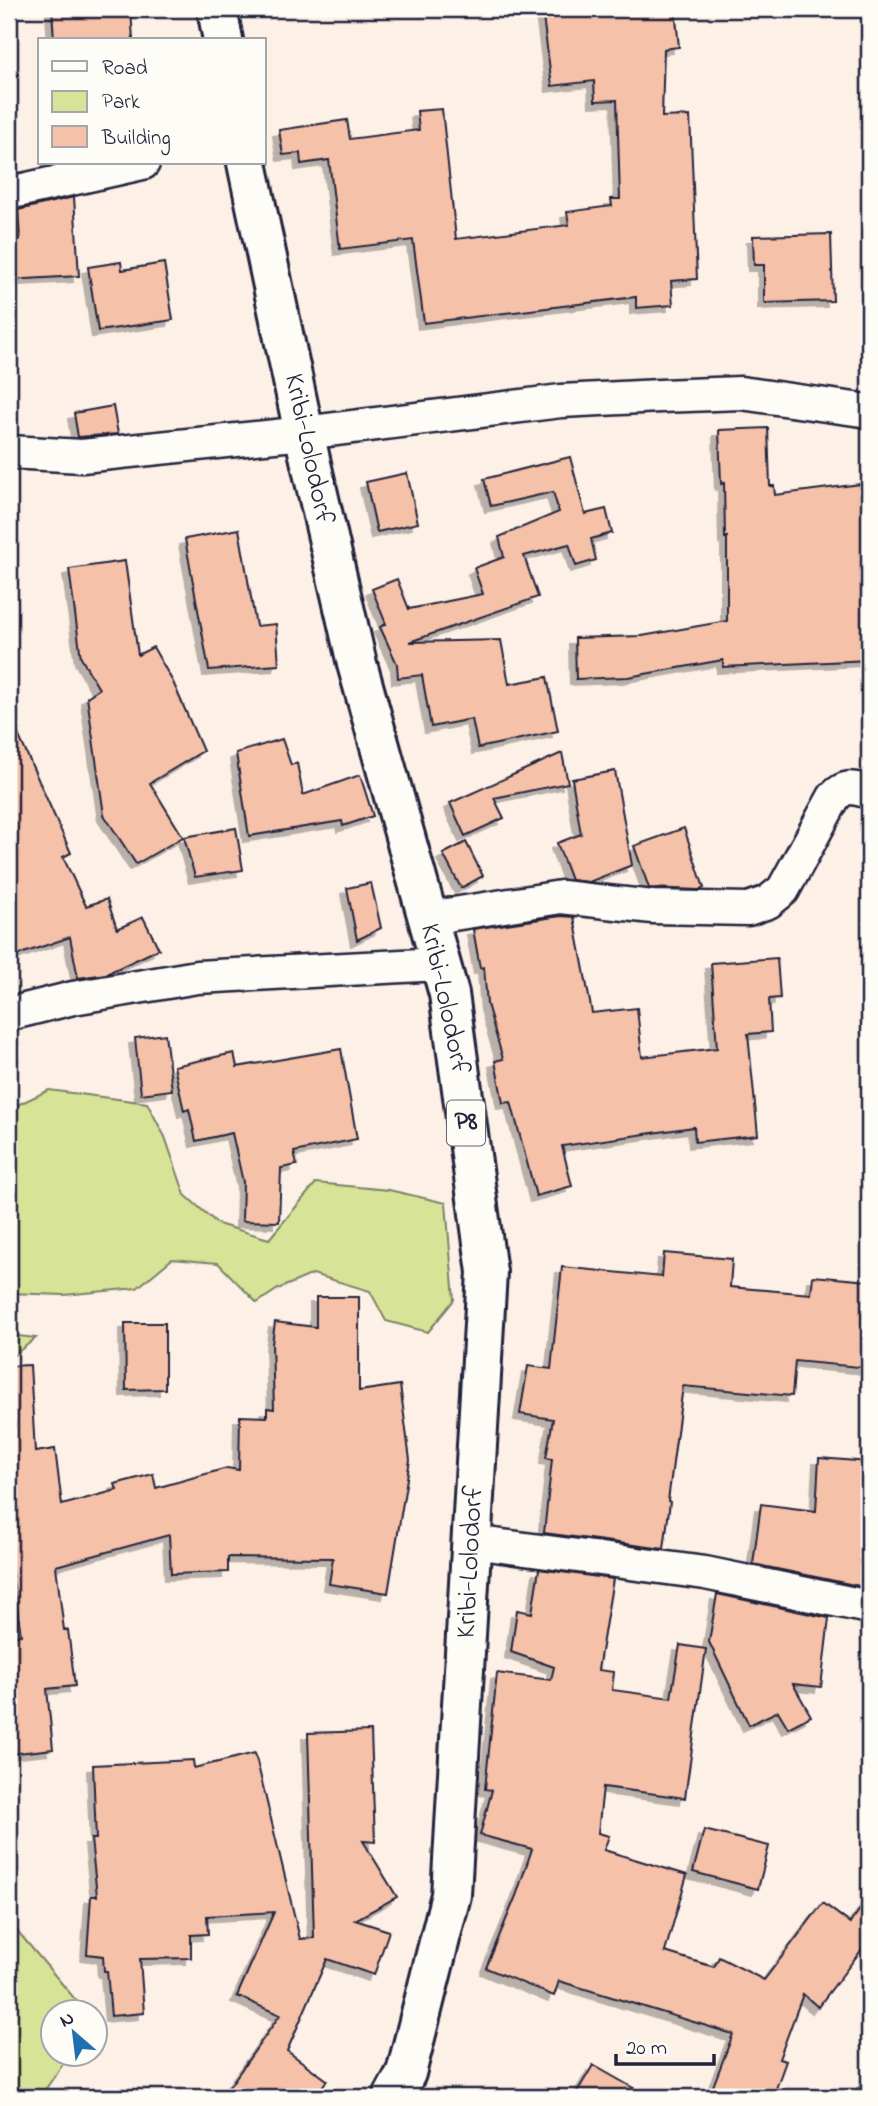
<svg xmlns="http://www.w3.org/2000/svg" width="878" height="2106" font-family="'Indie Flower',sans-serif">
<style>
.green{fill:#d7e396;stroke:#7c8268;stroke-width:2}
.building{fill:#f6c1a9;stroke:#22223b;stroke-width:2;filter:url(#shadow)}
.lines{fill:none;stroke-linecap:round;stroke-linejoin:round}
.minor-casing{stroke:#22223b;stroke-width:37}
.primary-casing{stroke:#22223b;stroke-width:44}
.minor{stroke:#fdfcf7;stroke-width:32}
.primary{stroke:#fdfcf7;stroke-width:38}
.labels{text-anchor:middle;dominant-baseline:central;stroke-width:7;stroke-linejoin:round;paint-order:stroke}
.shield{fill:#fdfcf7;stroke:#646373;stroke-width:2}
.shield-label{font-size:26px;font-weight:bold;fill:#22223b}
.street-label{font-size:28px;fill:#22223b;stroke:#fdfcf7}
</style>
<defs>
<filter id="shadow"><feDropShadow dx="-6" dy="6" stdDeviation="0" flood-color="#0004"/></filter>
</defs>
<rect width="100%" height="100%" fill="#fcf0e7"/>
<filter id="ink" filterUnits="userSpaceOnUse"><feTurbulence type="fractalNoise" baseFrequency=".0143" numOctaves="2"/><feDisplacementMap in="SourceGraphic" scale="14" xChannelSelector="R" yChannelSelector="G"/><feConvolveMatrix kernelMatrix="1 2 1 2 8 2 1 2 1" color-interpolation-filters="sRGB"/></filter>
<g filter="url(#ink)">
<path class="green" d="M49 1090 147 1103 165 1137 185 1195 218 1224 269 1239 316 1183 389 1190 446 1203 454 1300 428 1332 386 1321 370 1291 313 1274 278 1289 257 1303 218 1263 172 1259 137 1288 64 1295 9 1293V1109Z
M9 1335 36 1338 9 1359Z
M9 1921 85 2011H52V2054H70L40 2097H9Z
M869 2079V2097H846Z"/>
<path class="building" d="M52 9H131L133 40H54Z
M542 9H675L679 47 664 49 662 117 690 116 697 279 671 281 673 305 636 308V297L424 323 413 240 340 249 329 160 301 164 300 153 283 155 279 130 347 120 350 139 419 130 417 111 442 109 456 239 569 225 567 212 612 206 611 199H620L617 100 595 101 594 81 552 86Z
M74 197 79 276 9 280V240L20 239 18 210Z
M831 234 833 301 764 303V265H754L753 236Z
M121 262 122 270 164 263 173 320 98 331 88 267Z
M113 406 118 434 78 437 74 413Z
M768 428 770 486H774L775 495 869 483V587H867L869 660 723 667V660L628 677 576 679 575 638 642 636 727 621V537L725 538 724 483 721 484 719 430Z
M570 457 585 514 606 509 612 533 591 539 596 560 576 566 569 544 524 556 538 597 409 642 501 640 509 684 547 677 558 731 478 748 472 719 431 727 422 675 398 678 397 664 380 627 386 624 372 589 397 579 409 609 483 594 474 568 504 557 499 537 559 512 553 492 491 506 484 479Z
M407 473 418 523 377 532 366 482Z
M239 529 256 626 276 624 279 665 209 670 185 539Z
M125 561 138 655 153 647 173 682 203 751 150 783 183 837 136 864 104 815 87 697 99 689 81 658 69 569Z
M9 714 71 853 63 857 86 906 107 899 117 929 143 917 159 949 106 974 78 978 70 937 9 958Z
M282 739 291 765 297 763 303 795 360 775 373 816 343 826 342 821 249 836 236 753Z
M562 753 568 783 494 798 504 818 465 836 450 803Z
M615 771 632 865 589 882 571 880 557 843 581 834 572 779Z
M236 828 243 870 195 877 184 837Z
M684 828 704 888 699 890 649 888 634 846Z
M466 842 483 876 461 888 443 854Z
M371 883 381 928 357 940 347 888Z
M561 916 574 917 592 1013 637 1008 642 1057 717 1048 711 963 777 958 780 998 769 999 771 1032 748 1034 758 1135 695 1142 694 1127 562 1146 572 1186 536 1196 511 1102 503 1103 495 1061 503 1059 487 1004 484 967 480 968 473 929Z
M165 1034 172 1090 141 1094 135 1038Z
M341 1049 357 1139 294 1152 297 1165 281 1168 279 1222 242 1221 243 1182 232 1133 196 1141 189 1109 184 1111 174 1066 234 1053 237 1067Z
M664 1253 732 1259 730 1287 811 1294 813 1276 869 1281V1368L795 1361 792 1396 683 1386 668 1501 670 1502 664 1549 544 1533 552 1459 546 1458 553 1419 520 1414 528 1366 551 1369 562 1267 662 1277Z
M316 1297H359V1391L400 1385 410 1460 388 1593 329 1584 333 1558 228 1557V1572L171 1574 169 1535 56 1566 64 1630H68L75 1686 47 1689 53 1749 9 1754V1637L21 1635 9 1552V1500L14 1499 9 1450V1366L30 1365 35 1452 55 1449 62 1505 117 1490 115 1484 153 1474 156 1488 227 1468 239 1470 240 1416 267 1417V1408L274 1409 272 1344 275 1322 316 1327Z
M125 1323H165V1389L126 1390Z
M819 1458 869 1462V1588L753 1564 761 1504 816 1511Z
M539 1569 613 1579 598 1670 614 1672 612 1690 671 1698 680 1645 706 1649 685 1798 603 1787 598 1833 609 1836 604 1850 687 1875 665 1952 714 1967 719 1957 764 1980 823 1903 850 1923 869 1897V1940L818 2007 803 1994 779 2059 786 2061 773 2097H709L733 2034 559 1981 554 1996 486 1968 516 1896 532 1849 480 1835 492 1790 485 1789 497 1673 551 1680 554 1667 511 1652 517 1610 532 1613Z
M717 1594 829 1618 821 1687 793 1684 811 1716 788 1728 778 1711 749 1725 709 1642Z
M371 1731 375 1842 363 1841 397 1897 355 1920 389 1931 374 1975 327 1959 287 2051 327 2080 315 2097H222L280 2015 237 1996 274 1912 207 1916 208 1934 191 1935V1958L140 1959 144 2013 111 2016 107 1971H104L103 1956 87 1954 91 1896H97L91 1839H96L93 1765 193 1760 194 1768 255 1753 300 1939 314 1938 308 1733Z
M704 1830 769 1846 758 1889 693 1872Z
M593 2065 649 2097H574Z"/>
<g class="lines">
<defs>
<path id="minor" d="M9 193 143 163
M9 452 82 456 304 433 561 401 660 396 741 393 869 411
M428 918 561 897 653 907 748 909 768 902 783 890 834 797C846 784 853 788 869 792
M9 1014 73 998 197 977 440 964
M472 1542 705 1573 869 1607"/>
<path id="primary" d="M217 9 223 40
M247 163 304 433 357 664 449 994 487 1272 451 1895 406 2073 393 2097"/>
</defs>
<use href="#minor" class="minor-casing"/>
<use href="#primary" class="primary-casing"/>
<use href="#minor" class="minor"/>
<use href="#primary" class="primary"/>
</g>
</g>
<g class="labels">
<rect class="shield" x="447" y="1100.5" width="38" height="45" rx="5"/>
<g class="shield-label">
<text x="466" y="1123">P8</text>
</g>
<g class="street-label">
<text transform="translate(308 449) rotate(78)">Kribi-Lolodorf</text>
<text transform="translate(444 999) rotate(78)">Kribi-Lolodorf</text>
<text transform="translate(471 1562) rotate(-87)">Kribi-Lolodorf</text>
</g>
</g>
<rect width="878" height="2106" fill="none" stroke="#fdfcf7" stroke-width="35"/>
<rect x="18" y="18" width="843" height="2071" fill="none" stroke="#22223b" stroke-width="2.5" filter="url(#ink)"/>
<rect x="38" y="38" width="228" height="126" fill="#fdfcf7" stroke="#a5a5ac" stroke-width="2"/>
<rect x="52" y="61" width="35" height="10" fill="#fdfcf7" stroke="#a5a5ac" stroke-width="2"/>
<text x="102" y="74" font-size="21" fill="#22223b">Road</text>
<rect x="52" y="91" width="35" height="21" fill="#d7e396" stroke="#a5a5ac" stroke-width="2"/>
<text x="102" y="108" font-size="21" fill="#22223b">Park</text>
<rect x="52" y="126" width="35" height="21" fill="#f6c1a9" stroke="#a5a5ac" stroke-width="2"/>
<text x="102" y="144" font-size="21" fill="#22223b">Building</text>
<g transform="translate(74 2033) rotate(332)"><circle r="33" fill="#fdfcf7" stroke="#a5a5ac" stroke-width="2"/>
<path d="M0-5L12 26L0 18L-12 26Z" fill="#1f6fb2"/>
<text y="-10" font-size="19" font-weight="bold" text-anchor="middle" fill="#22223b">N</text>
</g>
<path d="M616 2054v10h98v-10" fill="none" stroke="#22223b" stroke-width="3.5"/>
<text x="626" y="2054" font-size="21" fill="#22223b" stroke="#fdfcf7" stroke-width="5" paint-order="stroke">20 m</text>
</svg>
